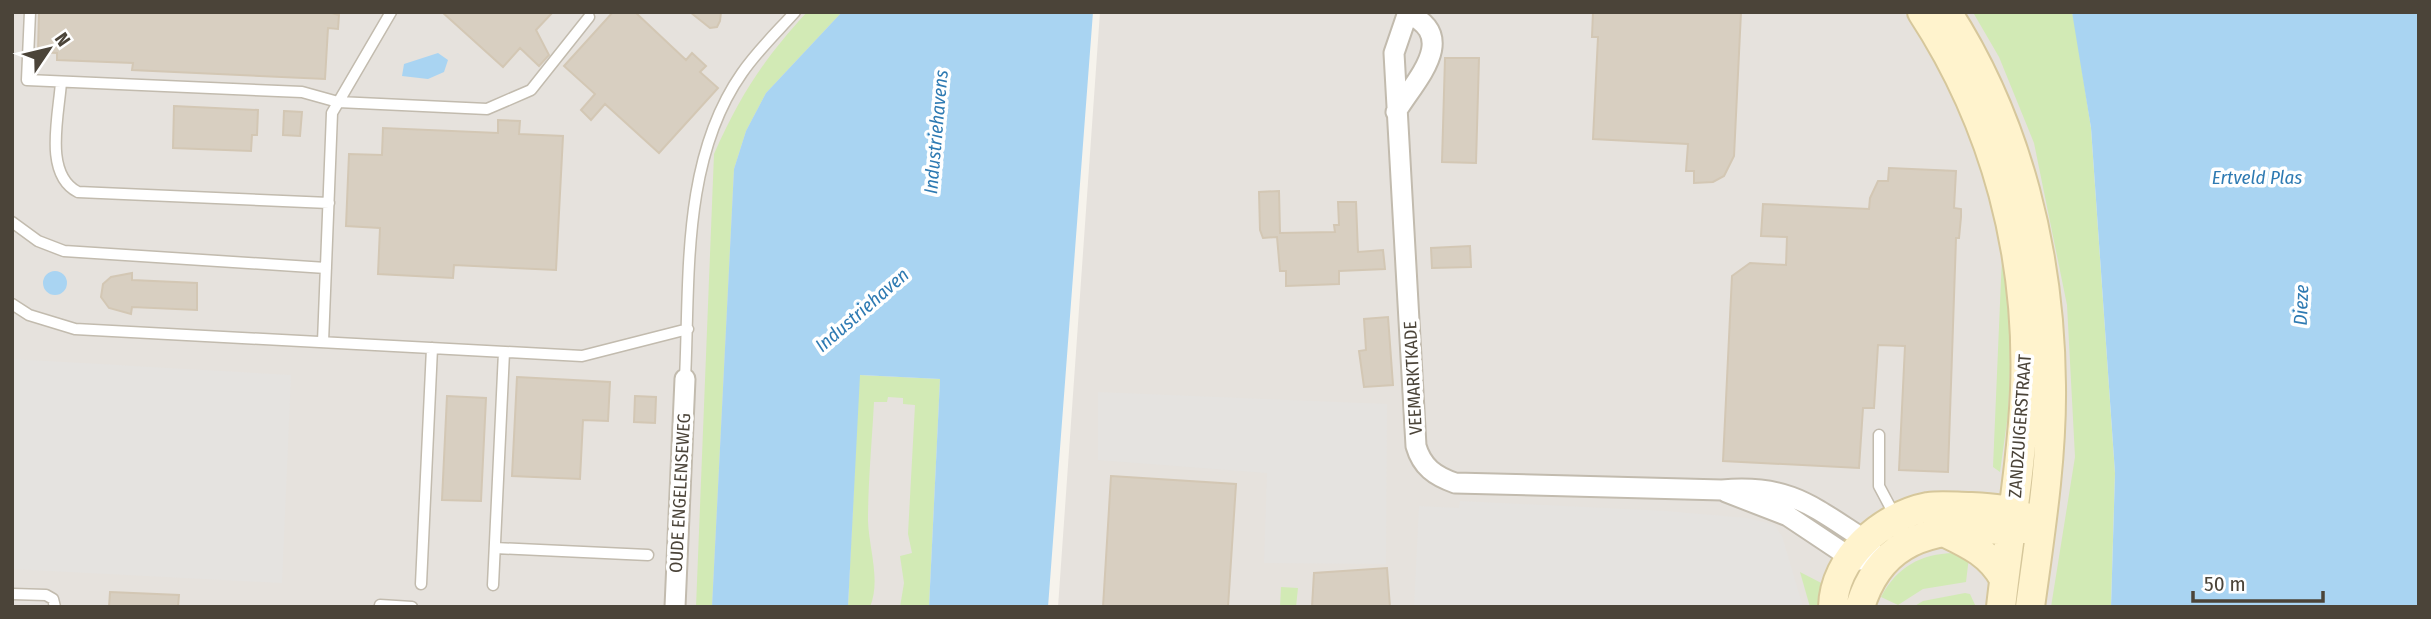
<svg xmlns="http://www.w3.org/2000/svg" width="2431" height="619" font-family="'Fira Sans Condensed',sans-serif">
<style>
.industrial{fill:#e6e2dd}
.green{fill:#d2eab5}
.parking{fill:#e5e3e0}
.water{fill:#a9d4f2}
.building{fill:#d8cfc1;stroke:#d3c7b4;stroke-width:2}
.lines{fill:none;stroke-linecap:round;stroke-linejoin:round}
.lane-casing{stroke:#c2bbae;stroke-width:13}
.street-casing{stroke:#c2bbae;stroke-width:23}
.secondary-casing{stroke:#d6c79b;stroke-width:32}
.lane{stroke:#fff;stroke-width:10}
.street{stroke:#fff;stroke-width:19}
.secondary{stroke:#fff3cd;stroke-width:28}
.labels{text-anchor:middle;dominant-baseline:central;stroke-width:7;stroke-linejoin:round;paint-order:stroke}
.street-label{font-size:18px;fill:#4b4439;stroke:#fff}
.water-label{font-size:19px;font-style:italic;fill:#2e7ab2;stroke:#fff}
</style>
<rect width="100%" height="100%" fill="#f6f3ec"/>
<path class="industrial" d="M12 12H886L721 607H12Z
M1100 12H2056L2076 467 2068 607H1058Z
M859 375 940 379 929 607H848Z"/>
<path class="green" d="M807 12H842L766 93 746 131 734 169 712 607H696L714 154C741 94 763 60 807 12Z
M1909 12 1935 47 1965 106 2001 210 2008 250 2010 367 2008 414 2000 472 1993 467 2003 233 1990 182 1964 111 1929 41Z
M1977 12H2072L2075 24 2091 128 2115 473 2111 607H2051L2075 457 2067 305 2034 143 1999 57 1974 14Z
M859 375 940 379 929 607H900L904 583 900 556 912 553 908 534 915 405 903 404V398L888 397 887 402H874C872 441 868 482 868 521 869 549 881 580 870 607H848Z
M1954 553 1969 557 1966 582 1923 589 1898 605 1881 597C1897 567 1920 554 1954 553Z
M1800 572 1829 587 1826 607H1810Z
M1281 587 1298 588 1296 607H1280Z
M1965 593 1970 594 1976 607H1913L1923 601Z"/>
<path class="parking" d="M12 359 291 375 282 583 12 569Z
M1098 392 1387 404 1386 564 1264 563 1267 473 1098 460Z
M1460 501 1666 511 1747 518 1767 523 1774 525 1782 536 1803 607H1414L1419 506 1459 508Z"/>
<path class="water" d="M842 12H1093L1048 607H929L940 379 860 375 848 607H712L734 169 746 131 766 93Z
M2072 12H2419V607H2111L2115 473 2091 128Z
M438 53 448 60 444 72 428 79 402 76 404 64Z
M43 283a12 12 0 1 1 24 0a12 12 0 1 1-24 0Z"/>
<path class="building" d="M39 12H328L339 15 338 29 328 28 325 79 132 70 133 63 57 60V53L38 52Z
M442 12H553L536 30 549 55 539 66 520 48 503 67Z
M613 12H635L686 60 692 53 706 66 700 72 718 88 659 153 605 104 591 120 581 110 595 94 564 66Z
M690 12H721L720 21 717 27 710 28Z
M1593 12H1741L1734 156 1724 176 1713 182 1694 183V171H1686L1688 144 1593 139 1598 37H1592Z
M1445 58H1479L1476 163 1442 162Z
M174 106 258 110 257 135H252L251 151 173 148Z
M284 111 302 112 300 136 283 135Z
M498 120 520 121 519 134 563 136 556 270 454 265 453 278 378 274 380 228 346 226 349 154 382 155 383 128 498 133Z
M1889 168 1956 171 1954 208 1961 209V217L1959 238H1956L1948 472 1899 470 1905 346 1878 345 1874 408H1863L1859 468 1723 461 1732 276 1750 263 1786 265 1787 237 1761 236 1763 204 1869 209 1870 198 1878 181H1888Z
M1279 191 1280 233 1335 232 1334 225H1339L1338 202H1356L1358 252 1383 250 1385 269 1339 271V284L1286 286V271H1280L1277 237 1263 238 1260 230 1259 192Z
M1470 246 1471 267 1432 268 1431 248Z
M132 273V280L197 283V310L132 307 131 314 109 308 101 297 103 284 111 277Z
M1388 317 1393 385 1364 387 1359 351 1366 350 1364 319Z
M517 377 610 382 608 421 583 420 580 479 512 476Z
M447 396 486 398 481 501 442 500Z
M635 396 656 397 655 423 634 422Z
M1111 476 1236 484 1228 607H1103Z
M1387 568 1390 607H1312L1314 573Z
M110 592 179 595 178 607H109Z"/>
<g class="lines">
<defs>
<path id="lane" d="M30 12 27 80 302 92 338 102 487 109 531 90 589 17
M61 82C59 115 43 174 78 192L329 203
M12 222 38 241 64 251 326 268
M12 304 29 315 75 329 582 356 688 329
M323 342 332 113 391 12
M685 379C690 278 681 160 742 73 757 51 777 32 795 12
M1879 435V486L1895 516
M495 548 648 555
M421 584 432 348
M493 585 504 352
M12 594 46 595 53 599 55 607
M380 605 412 607"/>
<path id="street" d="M1408 12 1394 53 1416 446C1422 467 1435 476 1455 483L1722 490C1789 484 1812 506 1865 540L1872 551
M1396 112C1416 79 1460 37 1407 13
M1726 492 1788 516 1851 558 1860 560
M675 607 685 379"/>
<path id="secondary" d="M1922 12C1996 125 2030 256 2025 390 2022 463 2009 535 2001 607
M1947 12C2018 122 2050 255 2051 385 2052 459 2040 534 2030 607
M1944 532C1969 544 1991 554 2004 579
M1833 607C1834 558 1882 516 1928 507 1942 505 1957 507 1971 507 1992 508 2010 509 2029 519
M1860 607C1878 547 1920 530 1978 529 1995 529 2010 532 2027 528"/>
</defs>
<use href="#lane" class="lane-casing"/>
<use href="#street" class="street-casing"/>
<use href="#secondary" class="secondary-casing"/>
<use href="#lane" class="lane"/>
<use href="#street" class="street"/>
<use href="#secondary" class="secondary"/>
</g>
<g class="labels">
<g class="street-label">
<text transform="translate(1413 378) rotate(-93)">VEEMARKTKADE</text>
<text transform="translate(2020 426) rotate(-86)">ZANDZUIGERSTRAAT</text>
<text transform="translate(680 493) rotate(-87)">OUDE ENGELENSEWEG</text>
</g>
<g class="water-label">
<text transform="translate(936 132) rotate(-85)">Industriehavens</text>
<text x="2257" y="177">Ertveld Plas</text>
<text transform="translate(2301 305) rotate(-88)">Dieze</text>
<text transform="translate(862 310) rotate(-41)">Industriehaven</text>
</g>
</g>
<rect width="2431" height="619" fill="none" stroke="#4b4439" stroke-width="28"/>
<g transform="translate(49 49) rotate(55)" stroke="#ffffff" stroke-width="5" paint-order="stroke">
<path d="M0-5L12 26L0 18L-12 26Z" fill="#4b4439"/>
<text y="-10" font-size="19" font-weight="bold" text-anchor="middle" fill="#4b4439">N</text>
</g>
<path d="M2193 591v10h130v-10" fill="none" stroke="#4b4439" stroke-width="3.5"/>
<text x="2204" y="591" font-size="21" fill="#4b4439" stroke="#ffffff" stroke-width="5" paint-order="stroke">50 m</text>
</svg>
